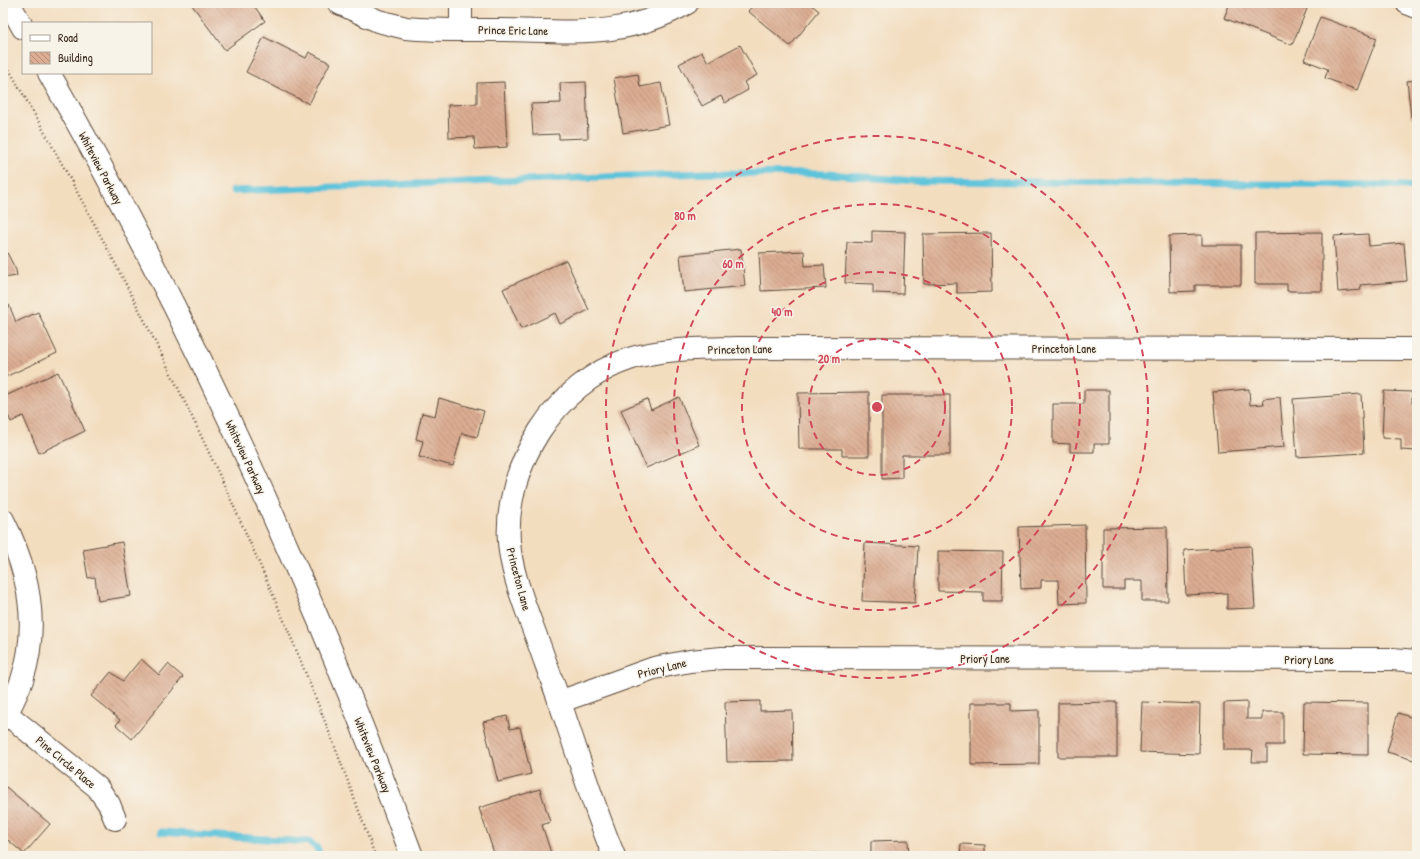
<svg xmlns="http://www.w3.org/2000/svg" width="1420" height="859" font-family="'Patrick Hand',sans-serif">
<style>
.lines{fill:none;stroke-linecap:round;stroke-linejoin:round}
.stream{stroke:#5cc3da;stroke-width:7}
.building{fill:url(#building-back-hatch)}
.minor-casing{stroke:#574536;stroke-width:24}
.tertiary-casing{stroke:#574536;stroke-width:24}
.path{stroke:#574536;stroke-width:2.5;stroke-dasharray:1 3;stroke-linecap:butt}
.minor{stroke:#fff;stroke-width:22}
.tertiary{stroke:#fff;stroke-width:22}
.ring{fill:none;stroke:#d1495b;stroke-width:2;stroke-dasharray:7 5}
.labels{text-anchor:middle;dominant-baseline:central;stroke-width:3;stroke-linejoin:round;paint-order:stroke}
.street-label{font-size:12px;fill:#3b2a1e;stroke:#f7f3e8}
.centre{fill:#d1495b;stroke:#f7f3e8;stroke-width:2}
.ring-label{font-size:12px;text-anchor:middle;font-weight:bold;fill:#d1495b;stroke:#f7f3e8;stroke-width:3;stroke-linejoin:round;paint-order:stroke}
</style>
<defs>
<pattern id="building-back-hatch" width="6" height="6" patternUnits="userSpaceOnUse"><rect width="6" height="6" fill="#dcad93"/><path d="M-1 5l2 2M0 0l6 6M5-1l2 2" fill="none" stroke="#b48d77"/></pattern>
</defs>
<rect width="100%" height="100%" fill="#f7f3e8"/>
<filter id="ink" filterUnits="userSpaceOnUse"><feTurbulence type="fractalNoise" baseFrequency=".025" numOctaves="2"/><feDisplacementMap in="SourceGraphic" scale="8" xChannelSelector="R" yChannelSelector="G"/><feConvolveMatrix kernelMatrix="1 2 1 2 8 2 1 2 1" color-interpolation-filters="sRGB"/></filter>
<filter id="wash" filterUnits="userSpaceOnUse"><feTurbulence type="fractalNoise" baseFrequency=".012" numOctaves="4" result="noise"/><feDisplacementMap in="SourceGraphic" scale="16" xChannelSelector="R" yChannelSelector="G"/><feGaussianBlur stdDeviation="0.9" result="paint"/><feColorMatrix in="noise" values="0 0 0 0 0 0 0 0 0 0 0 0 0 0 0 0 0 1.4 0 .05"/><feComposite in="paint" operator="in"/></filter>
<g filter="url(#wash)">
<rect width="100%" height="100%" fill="#f3ddbf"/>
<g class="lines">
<path class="stream" d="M233 191 706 173 828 174 915 181 1385 185 1417 187
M161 832 309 842 317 848 320 856"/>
</g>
<g id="blocks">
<path class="building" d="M194 3H252L265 21 225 50 192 5Z
M755 3H809L819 11 790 46 748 11Z
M1230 3H1292L1307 9 1292 45 1224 18Z
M1320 17 1377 38 1357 90 1325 78 1328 69 1304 60Z
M264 37 306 58 309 52 330 63 309 104 246 72Z
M740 45 757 75 744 82 748 90 725 103 721 96 702 106 679 64 702 52 708 62Z
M638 74 640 87 661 83 669 125 623 133 614 78Z
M1417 80V117H1411L1407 81Z
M504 82 507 147 475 149 474 137 449 138 448 105 477 104V83Z
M586 82 588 138 559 139V134L533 135 531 104 561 103 560 83Z
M872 231 905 232 903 294 873 293V284L845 283 847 242 872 243Z
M1322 232V291H1287V284H1255V233Z
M991 233 992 292 957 293V283L924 284 923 234Z
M1368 234 1369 246 1404 243 1407 281 1360 285 1361 290 1338 292 1334 236Z
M1202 235V245H1241V285H1195V291L1170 292 1169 236Z
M3 245 16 270 17 276 3 278Z
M741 249 745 286 684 292 680 255Z
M804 251 805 266 824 265 826 288 761 291 759 253Z
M566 260 589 310 560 324 555 313 521 329 503 289Z
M9 305 16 322 38 312 57 353 3 378V308Z
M58 372 85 431 39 453 23 416 11 422 3 403V397Z
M1249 389 1250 405 1264 404 1263 399 1280 397 1284 447 1218 452 1213 392Z
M1084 390H1109V444H1094V452H1070V444L1053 443V404H1084Z
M1384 391 1412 392V403L1417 404V451L1401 450V439L1382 438Z
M869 392V456H842V449H799L798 393Z
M1361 394 1364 453 1297 457 1293 399Z
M882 395H950V455H902V478L882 479Z
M679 397 699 445 646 468 621 410 647 399 651 410Z
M439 398 484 411 477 437 462 433 453 466 419 457 423 441 416 439 422 413 435 416Z
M1085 525 1086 603 1059 604 1058 580H1041V588L1021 589 1019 527Z
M1167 527 1168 601H1142V581H1124V589H1103V528Z
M122 542 131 596 98 601 95 577 88 578 83 549Z
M865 543 918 546 915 603 862 601Z
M1251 546 1255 608 1227 609V593L1186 595 1184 550Z
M938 551 1003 552 1002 601H983V592L938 591Z
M141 659 159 675 168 664 183 677 132 739 116 725 120 720 91 696 111 672 123 681Z
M760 701V711L792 710 793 761 727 762 725 702Z
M1117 702V757H1058V703Z
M1142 702 1200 704 1199 754 1140 752Z
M1247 702V719H1262V712H1283V745H1267V762H1252L1253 750H1224V703Z
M1304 702 1368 703V755L1303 754Z
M971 703H1011V711L1039 710V764L971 765Z
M1398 713 1417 719V761L1387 752Z
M507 716 510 729 520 727 531 774 498 782 483 722Z
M6 787 50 824 24 854 8 840 3 846V791Z
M540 789 550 822 542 825 552 856H495L479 808Z
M908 840 909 856H871V841Z
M961 844 985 845V856H960Z
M775 852 842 854V856H775Z"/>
</g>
</g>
<g filter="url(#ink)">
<use href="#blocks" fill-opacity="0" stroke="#574536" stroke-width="1"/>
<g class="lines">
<defs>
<path id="minor" d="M339 3 378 21 406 28C438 31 471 30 504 30 573 31 624 39 687 3
M461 3V30
M1407 3 1417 7
M3 520C29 571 40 625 22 680 17 693 11 707 3 719
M559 702 654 668 690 661 722 658 1392 659 1417 661
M7 714 97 787 109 804 115 819
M614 856C593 806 577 751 559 700 549 673 540 646 530 620 521 595 511 569 509 542 504 465 556 383 629 359 664 348 701 349 737 348L1417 349"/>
<path id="tertiary" d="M9 3 23 28
M49 73C192 322 312 587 412 856"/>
</defs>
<use href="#minor" class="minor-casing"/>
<use href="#tertiary" class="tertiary-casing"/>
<path class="path" d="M3 59C149 313 278 580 375 856"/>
<use href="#minor" class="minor"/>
<use href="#tertiary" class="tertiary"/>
</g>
</g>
<g class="ring">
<circle cx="877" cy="407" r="68"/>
<circle cx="877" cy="407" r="135"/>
<circle cx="877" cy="407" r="203"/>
<circle cx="877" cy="407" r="271"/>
</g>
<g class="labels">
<g class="street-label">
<text transform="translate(513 30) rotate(1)">Prince Eric Lane</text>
<text transform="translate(101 168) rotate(62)">Whiteview Parkway</text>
<text x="1064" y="348">Princeton Lane</text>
<text transform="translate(740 349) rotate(-1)">Princeton Lane</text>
<text transform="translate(246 457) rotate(65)">Whiteview Parkway</text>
<text transform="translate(519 579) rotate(75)">Princeton Lane</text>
<text x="985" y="658">Priory Lane</text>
<text x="1309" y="659">Priory Lane</text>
<text transform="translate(662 668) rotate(-14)">Priory Lane</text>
<text transform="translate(373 755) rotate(68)">Whiteview Parkway</text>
<text transform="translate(66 762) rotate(40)">Pine Circle Place</text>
</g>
</g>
<circle cx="877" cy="407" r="6" class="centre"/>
<g class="ring-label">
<text x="685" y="220">80 m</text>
<text x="733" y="268">60 m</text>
<text x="782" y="316">40 m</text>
<text x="829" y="363">20 m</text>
</g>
<rect width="1420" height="859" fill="none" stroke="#f7f3e8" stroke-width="16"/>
<rect x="22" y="22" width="130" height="52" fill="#f7f3e8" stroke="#aca397"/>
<rect x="30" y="35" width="20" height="6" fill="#ffffff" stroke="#aca397"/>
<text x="58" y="42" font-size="12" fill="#3b2a1e">Road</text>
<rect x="30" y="52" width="20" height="12" fill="url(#building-back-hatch)" stroke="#aca397"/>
<text x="58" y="62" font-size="12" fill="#3b2a1e">Building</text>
</svg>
